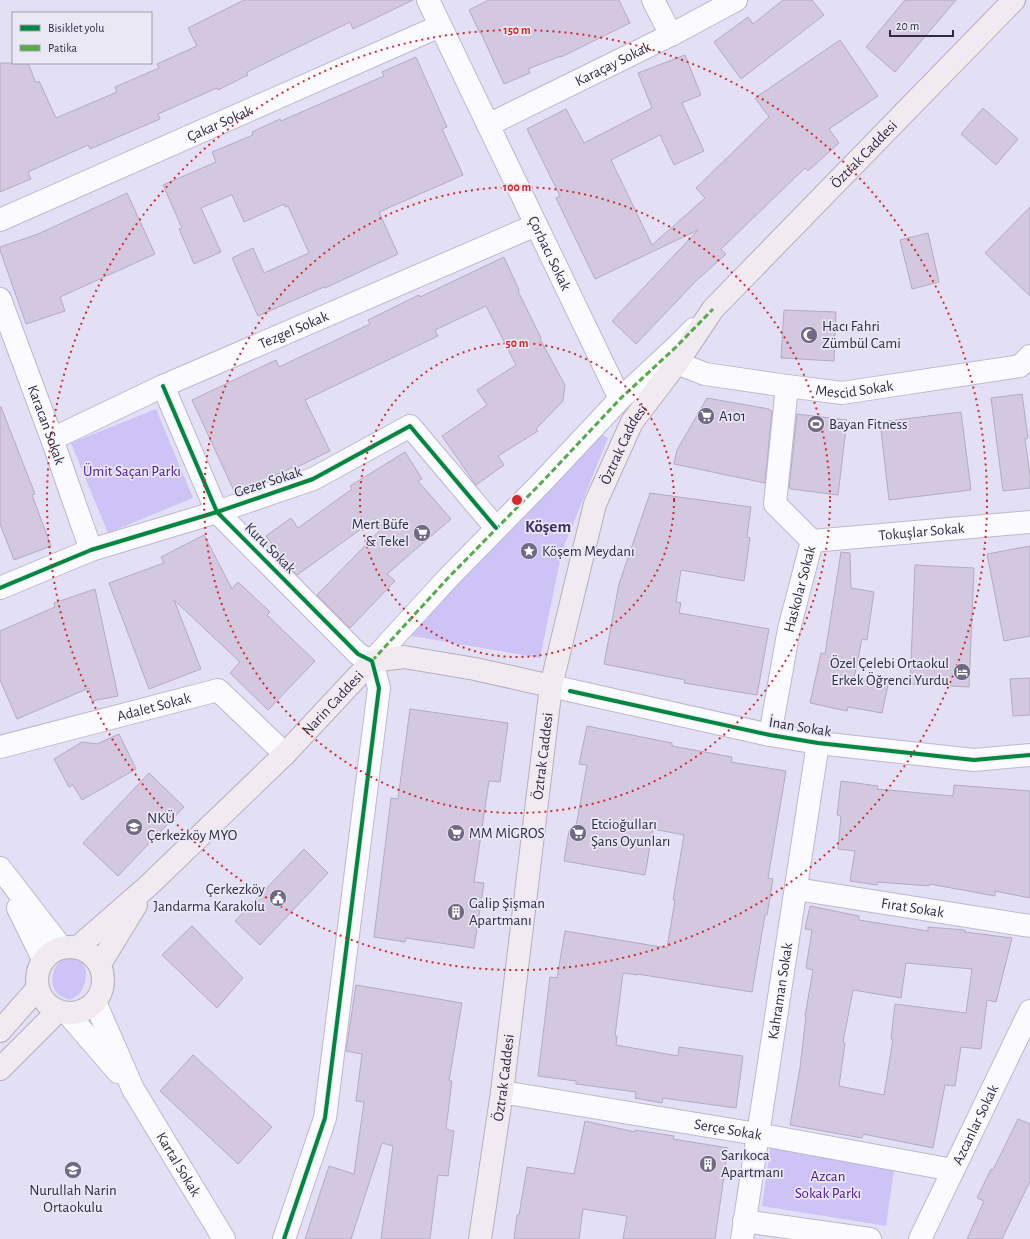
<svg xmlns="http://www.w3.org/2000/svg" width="1030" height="1239" font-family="'Alegreya Sans',sans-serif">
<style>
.green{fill:#cdc3f7}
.building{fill:#d4c8e1;stroke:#b3abbf;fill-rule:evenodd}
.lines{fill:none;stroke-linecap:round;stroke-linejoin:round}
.minor-casing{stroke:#bcb8cd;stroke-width:24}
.major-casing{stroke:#b8aebc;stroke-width:24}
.minor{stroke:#fbfafe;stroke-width:22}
.major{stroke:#f1ebf1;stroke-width:22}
.quiet{stroke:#54ab47;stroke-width:3;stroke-dasharray:6 3;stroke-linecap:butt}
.cycleway-casing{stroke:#eae8f5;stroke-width:6}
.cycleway{stroke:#00873e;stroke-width:4}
.ring{fill:none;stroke:#d62828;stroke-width:2;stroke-dasharray:2 4}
.labels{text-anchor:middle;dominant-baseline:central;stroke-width:3.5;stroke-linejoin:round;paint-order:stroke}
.street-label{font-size:15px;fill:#302b44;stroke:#eae8f5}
.poi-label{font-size:15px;fill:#302b44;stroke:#eae8f5;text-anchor:start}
.park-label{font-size:15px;fill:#4c149c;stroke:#eae8f5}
.quarter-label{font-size:17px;font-weight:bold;fill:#3e3065;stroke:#eae8f5}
.centre{fill:#d62828;stroke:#eae8f5;stroke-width:2}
.ring-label{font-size:12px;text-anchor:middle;font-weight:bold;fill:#d62828;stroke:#eae8f5;stroke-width:3.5;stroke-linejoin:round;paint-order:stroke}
</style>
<rect width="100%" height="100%" fill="#e3e0f5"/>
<path class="green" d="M156 409 193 498 108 533 71 443Z
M597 432 608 438 562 551 540 658 406 635Z
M71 957C75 959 79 960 82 963 90 971 85 988 78 995 76 997 72 998 70 1000 65 998 62 997 58 994 49 986 51 967 62 960 64 959 68 958 71 957Z
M771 1144 895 1163 886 1226 762 1206Z"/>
<path class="building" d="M244 0H413L353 29 350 22 247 72 248 75 218 90 217 88 158 114 160 119 90 149 88 145 28 172 31 179 0 192V63H28L36 83 39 81 56 118 117 92 115 87 159 68 157 64 197 46 188 28Z
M489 0H619L630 23 561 57V56L528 69 530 73 504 84 481 33H480L469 10Z
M783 0H812L824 15 741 79 714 42 748 17 753 24Z
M905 0H956L895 72 866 47Z
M840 40 878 96 829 129 839 143 808 171 805 168 721 249 726 254 696 281 636 344 612 321 698 230 595 279 556 198 560 196 527 129 566 109 584 143 652 108 638 73 685 55 701 95 682 103 704 151 674 165 660 135 611 160 652 245 705 198 696 188 769 117 755 98Z
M416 57 447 127 442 129 463 175 379 212 398 254 325 288 324 287 258 316 232 258 253 248 264 273 309 253 288 206 285 207 284 204 244 222 232 195H231L201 208 221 252 194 264 179 229 182 228 163 185 216 162 212 152 253 135 252 132 280 119 281 121 384 76 382 72Z
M983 108 1018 139 996 165 961 134Z
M127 193 155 254 60 297 65 311 26 324 0 250V247L38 234Z
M1030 207V296L985 253Z
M928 233 939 282 912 289 900 240Z
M504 257 519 290 518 291 541 338 540 339 565 385 563 401 536 429 538 431 498 456 504 465 476 485 442 436 487 405 477 390 516 365 486 306 435 330 438 336 305 400 330 451 297 467 296 466 235 493 192 400 276 360 279 367 370 324 368 320 419 295 420 297Z
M784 310 836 312 834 361 781 358Z
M1022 394 1028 438 1025 439 1030 476V488L1003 491 991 398Z
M707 398 769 409V410L772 411 765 483 674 464 677 450Z
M0 407H1L35 494 32 495 51 546 14 560 0 524Z
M961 412 971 490 889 500 880 422Z
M797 414 847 420 838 495 791 489V488H789Z
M405 452 422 479 418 481 451 519 387 574 395 581 350 628 317 595 382 528 375 519 297 575 286 564 266 536 291 518 298 528 352 489 350 486Z
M650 493 751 507 747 537 750 538 744 581 681 570 676 602 681 603 679 613 769 629 757 695 684 683 685 680 604 664 619 584Z
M204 535 232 589 238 582 270 612 267 615 315 661 268 710 230 673 240 662 174 600 201 669 149 689 109 583 164 563 161 557Z
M1030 546V636L1004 641 987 554Z
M841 552 850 553 851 588 874 592 867 640 862 639 854 678 888 685 882 713 848 707 847 711 810 703 821 653 825 654Z
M915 565 974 568 969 687 910 684Z
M95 589 118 696 92 701 89 688 17 719 0 680V631L55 607 54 603Z
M1030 678V715L1013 716 1010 679Z
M410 709 508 723 500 782 489 781 474 882 484 883 474 948 406 938 405 942 374 937 391 798 398 799Z
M587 726 672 743V746L732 757 731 762 786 771 768 878 773 879 767 915H765L752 992 637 974V975L623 973 615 1036H617L616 1045 678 1056 679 1047 743 1056 736 1108 663 1098 662 1103 635 1098 636 1092 576 1084V1081L538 1076 550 977 557 978 565 931 667 948 675 900H673L684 835 653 829 645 875 564 861 569 831 575 832 587 765 579 764Z
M119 734 136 769 82 800 73 785 69 787 54 759 82 742 97 744Z
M149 773 184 807 118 876 83 843Z
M841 781 878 786 877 789 953 796 954 785 1030 791V898L995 891V896L930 884 929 886 878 882 877 885 850 881 855 851 838 849 841 816 837 815Z
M304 849 328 873 260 945 235 921Z
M810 906 859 916V920L928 931V927L965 930V932L1012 938 996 1002 987 1000 981 1049 961 1047 955 1086 945 1085 933 1148 863 1134 862 1138 790 1125 800 1068 806 1016H805L813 970 806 968 812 930 805 929ZM906 963 972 969 966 1013 895 1004 891 1039H893L884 1095 839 1086 845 1043 843 1042 853 990 901 998Z
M192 926 243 978 217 1008 162 955Z
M356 985 462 1003 449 1081H452L446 1129 454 1131 448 1176 438 1175 430 1239H381L393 1146 382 1143 351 1239H305L329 1166 354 1174 364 1102 356 1101 362 1054 346 1051Z
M193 1055 272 1127 238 1164 160 1091Z
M1018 1119 1030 1124V1181L1002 1239H967L984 1201 977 1198 991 1169 993 1170Z
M585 1121 635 1132V1130L674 1136 673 1139 728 1148 715 1239H623L627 1216 583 1209 579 1239H514L517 1215H519L527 1167 574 1174Z"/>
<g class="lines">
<defs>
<g id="minor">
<path id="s1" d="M428 0 620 399"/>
<path d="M653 0 671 35"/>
<path id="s2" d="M488 125 671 35 736 0"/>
<path id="s3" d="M0 220 440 26"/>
<path id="s4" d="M0 299 52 439 91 550"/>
<path id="s5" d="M677 363 705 374 787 386 842 393 1020 366 1030 356"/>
<path d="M163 386 217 512 358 654 372 661"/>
<path id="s6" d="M52 439 163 386 536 225"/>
<path id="s7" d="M812 541 1030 522"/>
<path d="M0 588 91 550 217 512 313 479 410 426 496 528"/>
<path d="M372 661 448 578 544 480 620 399 676 347 694 329"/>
<path d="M551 686 770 735 818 743 974 760 1030 755"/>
<path id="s8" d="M770 735 789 629 812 541 775 504 787 386"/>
<path id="s9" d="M0 747 218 690 285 754"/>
<path d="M0 868 61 947"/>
<path id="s10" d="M796 889 1030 926"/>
<path d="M18 908 43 959"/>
<path id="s11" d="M95 1002 133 1089 224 1239"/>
<path d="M68 1014 118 1072"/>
<path id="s12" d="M502 1092 757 1134 953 1170"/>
<path d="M744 1221 870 1239"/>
<path d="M284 1239 325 1118 379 688 372 661"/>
<path id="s13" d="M742 1239 818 743"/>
<path id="s14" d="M920 1239 1030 1011"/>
</g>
<g id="major">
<circle cx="70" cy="980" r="33"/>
<path id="s15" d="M78 947 148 886 285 754 372 661 404 657 475 669 551 686"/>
<path d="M100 964 136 905"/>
<path d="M0 1031 37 989"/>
<path d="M0 1069 58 1011"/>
<path id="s16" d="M480 1239 502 1092 551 686 595 504 632 422 677 363 713 309 1014 0"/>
</g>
</defs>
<use href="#minor" class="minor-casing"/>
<use href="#major" class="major-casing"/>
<use href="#minor" class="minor"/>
<use href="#major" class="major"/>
<path class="quiet" d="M372 661 448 578 544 480 620 399 676 347 713 309"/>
<defs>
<path id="cycleway" d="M163 386 217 512 358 654 372 661 379 688 325 1118 284 1239
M0 588 91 550 217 512 313 479 410 426 496 528
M570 691 770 735 818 743 974 760 1030 755"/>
</defs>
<use href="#cycleway" class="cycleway-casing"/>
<use href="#cycleway" class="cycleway"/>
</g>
<g class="ring">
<circle cx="517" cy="500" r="157"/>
<circle cx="517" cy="500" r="313"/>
<circle cx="517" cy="500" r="470"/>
</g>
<defs>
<symbol id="mosque-disc" viewBox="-11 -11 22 22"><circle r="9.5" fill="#6f6a82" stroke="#eae8f5"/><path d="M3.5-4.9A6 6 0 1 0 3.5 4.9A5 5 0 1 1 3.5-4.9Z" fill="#fff"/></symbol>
<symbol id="supermarket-disc" viewBox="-11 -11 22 22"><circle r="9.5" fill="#6f6a82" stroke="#eae8f5"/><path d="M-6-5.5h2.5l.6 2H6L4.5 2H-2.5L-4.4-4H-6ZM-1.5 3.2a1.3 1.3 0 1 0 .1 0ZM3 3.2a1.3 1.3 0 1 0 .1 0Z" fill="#fff"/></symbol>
<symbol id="stadium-disc" viewBox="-11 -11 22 22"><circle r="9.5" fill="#6f6a82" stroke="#eae8f5"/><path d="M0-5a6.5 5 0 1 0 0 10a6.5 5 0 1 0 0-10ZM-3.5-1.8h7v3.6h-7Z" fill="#fff"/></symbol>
<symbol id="sight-disc" viewBox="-11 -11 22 22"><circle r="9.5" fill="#6f6a82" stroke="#eae8f5"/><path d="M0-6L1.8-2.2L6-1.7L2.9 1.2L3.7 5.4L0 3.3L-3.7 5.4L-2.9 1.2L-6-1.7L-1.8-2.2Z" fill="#fff"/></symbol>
<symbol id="hotel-disc" viewBox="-11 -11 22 22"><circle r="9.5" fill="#6f6a82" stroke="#eae8f5"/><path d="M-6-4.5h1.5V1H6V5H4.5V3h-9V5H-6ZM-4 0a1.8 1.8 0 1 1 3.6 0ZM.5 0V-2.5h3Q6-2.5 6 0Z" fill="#fff"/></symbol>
<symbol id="university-disc" viewBox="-11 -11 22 22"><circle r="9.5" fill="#6f6a82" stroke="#eae8f5"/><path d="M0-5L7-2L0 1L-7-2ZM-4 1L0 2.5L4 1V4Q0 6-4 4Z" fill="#fff"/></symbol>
<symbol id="civic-disc" viewBox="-11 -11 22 22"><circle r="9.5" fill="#6f6a82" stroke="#eae8f5"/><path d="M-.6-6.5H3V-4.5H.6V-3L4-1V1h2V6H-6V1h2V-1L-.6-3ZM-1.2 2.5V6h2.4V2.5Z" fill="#fff"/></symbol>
<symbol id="building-disc" viewBox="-11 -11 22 22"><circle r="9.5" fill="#6f6a82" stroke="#eae8f5"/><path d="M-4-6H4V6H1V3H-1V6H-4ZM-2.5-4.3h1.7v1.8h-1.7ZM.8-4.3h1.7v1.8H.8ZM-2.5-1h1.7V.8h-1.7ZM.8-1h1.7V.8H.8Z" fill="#fff"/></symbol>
<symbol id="school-disc" viewBox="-11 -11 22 22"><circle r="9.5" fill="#6f6a82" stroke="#eae8f5"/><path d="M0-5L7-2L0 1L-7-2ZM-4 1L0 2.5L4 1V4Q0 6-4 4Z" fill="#fff"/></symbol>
</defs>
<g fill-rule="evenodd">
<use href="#mosque-disc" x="799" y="325" width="20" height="20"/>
<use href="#supermarket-disc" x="696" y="406" width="20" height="20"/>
<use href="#stadium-disc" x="806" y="414" width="20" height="20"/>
<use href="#supermarket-disc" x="412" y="523" width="20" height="20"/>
<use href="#sight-disc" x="519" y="541" width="20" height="20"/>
<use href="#hotel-disc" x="952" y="662" width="20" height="20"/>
<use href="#university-disc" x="124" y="817" width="20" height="20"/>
<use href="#supermarket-disc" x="446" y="823" width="20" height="20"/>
<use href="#supermarket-disc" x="568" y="823" width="20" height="20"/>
<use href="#civic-disc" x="268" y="888" width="20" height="20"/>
<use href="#building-disc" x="446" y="902" width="20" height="20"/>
<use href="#building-disc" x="698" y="1154" width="20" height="20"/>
<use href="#school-disc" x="63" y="1160" width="20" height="20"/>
</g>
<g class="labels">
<g class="street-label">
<text stroke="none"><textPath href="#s2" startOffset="139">Karaçay Sokak</textPath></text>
<text stroke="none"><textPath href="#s3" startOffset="240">Çakar Sokak</textPath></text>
<text stroke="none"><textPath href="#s16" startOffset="1190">Öztrak Caddesi</textPath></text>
<text stroke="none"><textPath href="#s1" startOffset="281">Çorbacı Sokak</textPath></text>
<text stroke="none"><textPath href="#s6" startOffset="265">Tezgel Sokak</textPath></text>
<text stroke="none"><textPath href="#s5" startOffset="181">Mescid Sokak</textPath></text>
<text stroke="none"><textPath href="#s4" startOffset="134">Karacan Sokak</textPath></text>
<text stroke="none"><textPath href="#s16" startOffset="811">Öztrak Caddesi</textPath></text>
<text transform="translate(268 482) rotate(-18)">Gezer Sokak</text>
<text stroke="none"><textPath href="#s7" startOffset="110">Tokuşlar Sokak</textPath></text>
<text transform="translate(270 548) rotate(45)">Kuru Sokak</text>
<text stroke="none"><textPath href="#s8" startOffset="149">Haskolar Sokak</textPath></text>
<text stroke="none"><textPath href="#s15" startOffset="353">Narin Caddesi</textPath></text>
<text stroke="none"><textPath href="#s9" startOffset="159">Adalet Sokak</textPath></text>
<text transform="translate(800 727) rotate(9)">İnan Sokak</text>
<text stroke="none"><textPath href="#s16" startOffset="487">Öztrak Caddesi</textPath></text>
<text stroke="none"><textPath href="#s10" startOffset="118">Fırat Sokak</textPath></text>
<text stroke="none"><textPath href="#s13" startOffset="251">Kahraman Sokak</textPath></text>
<text stroke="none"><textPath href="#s16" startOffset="163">Öztrak Caddesi</textPath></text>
<text stroke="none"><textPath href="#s14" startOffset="127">Azcanlar Sokak</textPath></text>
<text stroke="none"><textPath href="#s12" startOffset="229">Serçe Sokak</textPath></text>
<text stroke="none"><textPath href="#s11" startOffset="183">Kartal Sokak</textPath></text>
</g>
<g class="poi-label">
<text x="822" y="326">Hacı Fahri<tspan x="822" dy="17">Zümbül Cami</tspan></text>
<text x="719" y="416">A101</text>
<text x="829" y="424">Bayan Fitness</text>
<text x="409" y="524" text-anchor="end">Mert Büfe<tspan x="409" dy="17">&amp; Tekel</tspan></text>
<text x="542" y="551">Köşem Meydanı</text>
<text x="949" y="663" text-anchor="end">Özel Çelebi Ortaokul<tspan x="949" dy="17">Erkek Öğrenci Yurdu</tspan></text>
<text x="147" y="818">NKÜ<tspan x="147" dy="17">Çerkezköy MYO</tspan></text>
<text x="591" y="824">Etcioğulları<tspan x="591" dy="17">Şans Oyunları</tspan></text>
<text x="469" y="833">MM MİGROS</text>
<text x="265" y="889" text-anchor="end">Çerkezköy<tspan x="265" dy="17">Jandarma Karakolu</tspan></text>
<text x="469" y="903">Galip Şişman<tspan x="469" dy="17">Apartmanı</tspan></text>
<text x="721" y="1155">Sarıkoca<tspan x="721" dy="17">Apartmanı</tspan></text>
<text x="73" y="1190" text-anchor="middle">Nurullah Narin<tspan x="73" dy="17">Ortaokulu</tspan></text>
</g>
<g class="park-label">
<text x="132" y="471">Ümit Saçan Parkı</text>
<text x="828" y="1176">Azcan<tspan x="828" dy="17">Sokak Parkı</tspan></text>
</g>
<g class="quarter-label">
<text x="548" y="526">Köşem</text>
</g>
</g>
<circle cx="517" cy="500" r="6" class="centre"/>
<g class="ring-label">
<text x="517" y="34">150 m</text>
<text x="517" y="191">100 m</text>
<text x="517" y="347">50 m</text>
</g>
<rect x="12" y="12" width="140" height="52" fill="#eae8f5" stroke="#a09cae"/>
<rect x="20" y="25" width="20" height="6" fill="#00873e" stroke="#a09cae"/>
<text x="48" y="32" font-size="12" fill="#302b44">Bisiklet yolu</text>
<rect x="20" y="45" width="20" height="6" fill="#54ab47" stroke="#a09cae"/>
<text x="48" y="52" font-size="12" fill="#302b44">Patika</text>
<path d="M890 30v6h63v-6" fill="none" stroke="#302b44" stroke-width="2"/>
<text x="896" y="30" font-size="12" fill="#302b44" stroke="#eae8f5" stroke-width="3" paint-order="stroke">20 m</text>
</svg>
